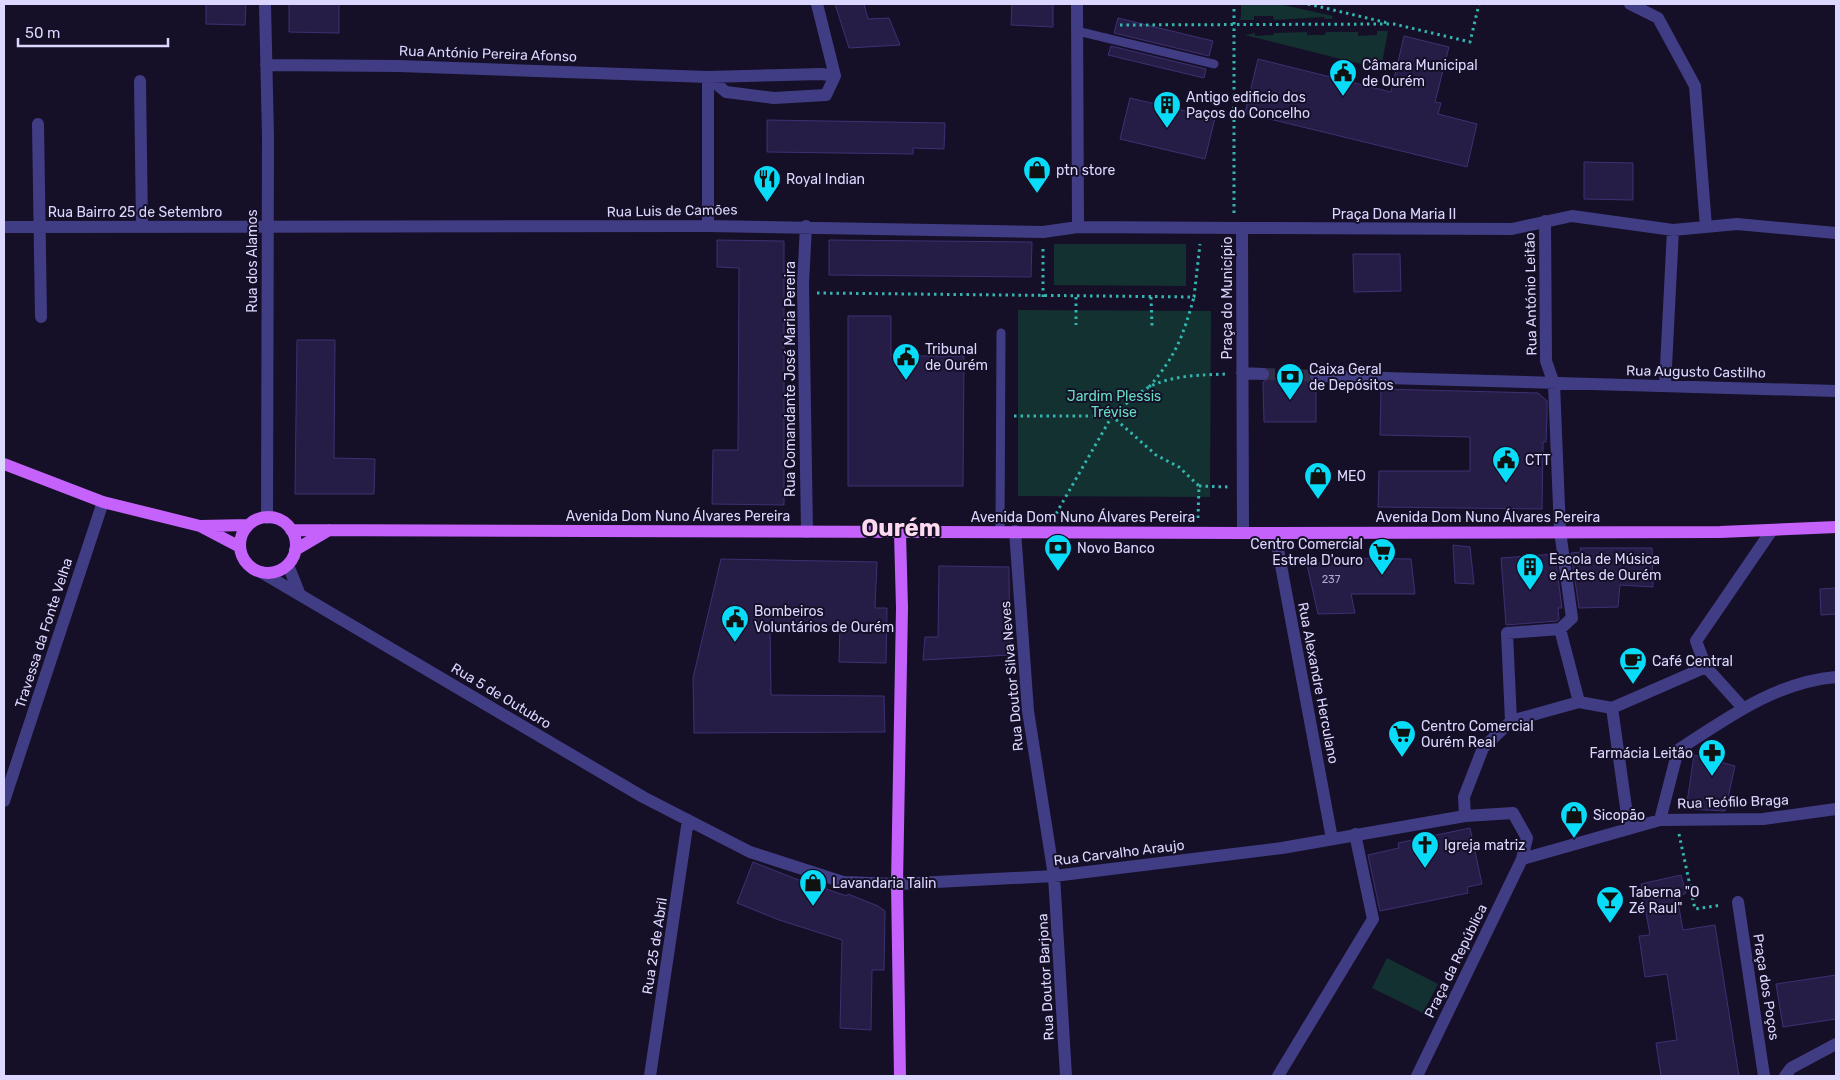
<svg xmlns="http://www.w3.org/2000/svg" width="1840" height="1080" font-family="Rubik,sans-serif">
<style>
.green{fill:#133130}
.building{fill:#261d47;stroke:#3e3073}
.lines{fill:none;stroke-linecap:round;stroke-linejoin:round}
.street-tunnel{stroke:#332e47;stroke-width:12;stroke-dasharray:12 6;stroke-linecap:butt}
.path{stroke:#33b6b0;stroke-width:3;stroke-dasharray:2.5 4;stroke-linecap:butt}
.lane{stroke:#413d84;stroke-width:9}
.street{stroke:#413d84;stroke-width:12}
.primary{stroke:#c462fb;stroke-width:12}
.labels{text-anchor:middle;dominant-baseline:central;stroke-width:4;stroke-linejoin:round;paint-order:stroke}
.number-label{font-size:11px;fill:#aea8d0}
.street-label{font-size:14px;fill:#dcd7fe;stroke:#151027}
.poi-label{font-size:14px;fill:#dcd7fe;stroke:#151027;text-anchor:start}
.park-label{font-size:14px;fill:#64ddc1;stroke:#151027}
.town-label{font-size:24px;font-weight:bold;fill:#fed9f0;stroke:#151027}
</style>
<rect width="100%" height="100%" fill="#151027"/>
<path class="green" d="M1241 4H1279L1333 16 1332 19H1325L1324 17 1274 20 1273 16H1254V20H1239L1241 17Z
M1377 31H1388L1382 63 1377 68 1245 35 1255 33V36L1273 35 1274 33 1307 32V35H1325L1326 32H1358V36L1377 35Z
M1054 244H1186V286L1054 285Z
M1018 310 1211 311 1210 497 1018 496Z
M1387 958 1438 984 1423 1013 1372 988Z"/>
<path class="building" d="M206 4H246L245 25 206 24Z
M289 4H339V33L289 32Z
M835 4H864L868 19 889 18 900 45 849 48Z
M1012 4H1053V27L1011 25Z
M1118 18 1213 41 1209 56 1114 33Z
M1404 36 1449 47 1435 102 1441 103 1438 114 1477 124 1467 167 1245 113 1258 59 1391 92Z
M1111 46 1206 69 1204 78 1108 55Z
M1130 98 1215 118 1205 159 1120 139Z
M767 120 945 123 944 149 913 148V154L767 152Z
M1584 162 1633 163V200L1584 199Z
M717 240 784 241V505L712 504 713 450H738L739 268 717 267Z
M829 240 1032 242 1031 277 829 275Z
M1353 254H1400L1401 291 1354 292Z
M848 316H891V356H964L963 486H848Z
M297 340H335L334 458 375 459 374 494H295Z
M1270 378 1309 379 1316 384V422H1264L1263 382Z
M1381 389 1538 393 1547 401V415L1546 442H1543L1542 509 1378 507 1379 471H1470V437L1380 435Z
M1453 545 1470 547 1474 584 1455 583Z
M1580 548H1652L1653 587 1620 585 1618 607 1579 608 1571 553 1581 552Z
M1555 554 1562 608H1558L1559 619 1557 621 1506 625 1501 558Z
M1352 558 1411 559 1415 594H1351L1355 613 1318 614 1307 565Z
M721 559 877 562 875 608H887L886 663 839 662 840 625 770 623 771 695 884 696 885 732 694 733 693 678Z
M939 566 1009 567 1010 655 923 660 925 637H938Z
M1836 588V614L1821 615 1820 589Z
M1694 755 1735 766 1725 811 1686 809Z
M1470 828 1482 884 1467 887 1468 893 1380 911 1368 855 1399 848 1398 843Z
M753 862 796 879 847 896 848 894 878 906 885 911 884 970H872L871 1030 840 1028 842 940 779 920 737 903Z
M1681 875 1686 893 1677 897 1683 930 1715 925 1739 1076H1661L1656 1043 1677 1040 1667 974 1645 977 1639 936 1650 935 1641 884Z
M1836 975V1019L1783 1027 1776 984Z"/>
<g class="lines">
<path class="street-tunnel" d="M1263 374 1316 376"/>
<path class="path" d="M1308 4 1388 23
M1120 25 1394 24 1470 42 1479 4
M1234 213V4
M817 293 1194 297 1200 244
M1043 297V248
M1076 297V325
M1151 297 1152 326
M1149 387C1176 356 1183 336 1194 297
M1014 416H1112L1057 512 1056 517
M1199 486 1229 487
M1198 518 1199 486 1179 467 1156 455 1112 416C1123 407 1136 394 1149 387 1172 375 1202 375 1227 374
M1679 834 1695 909 1722 905"/>
<path class="lane" d="M1077 31 1214 64
M1000 531 1001 333"/>
<path class="street" d="M265 4 268 137 267 518
M817 4 835 76
M1077 4 1078 227
M1630 4 1658 18 1695 86 1706 227
M266 65 399 66 708 77 822 74 835 76
M708 77 726 92 774 98 826 95 835 76
M140 81 142 227
M38 124 41 317
M1545 221 1546 361 1554 384 1560 531 1572 618 1560 629
M708 226V77
M806 226 803 284 807 532
M4 227 708 226 1043 232 1078 227 1242 228 1243 533
M1242 228 1512 229 1572 216 1673 230 1737 224 1836 233
M1242 373 1263 374
M1316 376 1836 391
M1665 386 1673 230
M1015 531 1028 711 1054 876 1066 1076
M1275 533 1332 839
M288 565 300 595
M261 572 643 797 750 852 843 882 897 884 1054 876 1282 848 1465 816 1513 813 1527 838 1522 859 1417 1076
M1706 667 1696 641 1772 530
M1579 702 1612 708
M1511 721 1507 633 1560 629
M4 801 103 502
M1465 816 1464 797 1483 748 1511 721 1579 702 1560 629
M1660 820 1678 750C1727 718 1776 682 1836 677
M1629 829 1612 708 1706 667 1743 708
M1522 859 1660 820 1763 819 1836 809
M1738 902 1764 1076
M650 1076 688 820
M1278 1076 1373 919 1355 834
M1785 1076 1791 1068 1836 1044"/>
<path class="primary" d="M4 464 103 502 200 526 240 547
M240 545a28 28 0 1 1 56 0a28 28 0 1 1-56 0Z
M201 526 248 525
M291 530 1243 533 1720 532 1836 527
M295 550 329 530
M900 1076 897 884 902 608 900 533"/>
</g>
<defs>
<symbol id="civic-pin" viewBox="-11 -11 22 30"><path d="M0 17L-7.5 6A9.5 9.5 0 1 1 7.5 6Z" fill="#09dcf8" stroke="#151027"/><path d="M-.6-6.5H3V-4.5H.6V-3L4-1V1h2V6H-6V1h2V-1L-.6-3ZM-1.2 2.5V6h2.4V2.5Z" fill="#111"/></symbol>
<symbol id="building-pin" viewBox="-11 -11 22 30"><path d="M0 17L-7.5 6A9.5 9.5 0 1 1 7.5 6Z" fill="#09dcf8" stroke="#151027"/><path d="M-4-6H4V6H1V3H-1V6H-4ZM-2.5-4.3h1.7v1.8h-1.7ZM.8-4.3h1.7v1.8H.8ZM-2.5-1h1.7V.8h-1.7ZM.8-1h1.7V.8H.8Z" fill="#111"/></symbol>
<symbol id="shop-pin" viewBox="-11 -11 22 30"><path d="M0 17L-7.5 6A9.5 9.5 0 1 1 7.5 6Z" fill="#09dcf8" stroke="#151027"/><path d="M-5-2.5h2.3a2.7 3.5 0 0 1 5.4 0H5L5.5 6h-11ZM-1.5-2.5h3a1.5 2.3 0 0 0-3 0Z" fill="#111"/></symbol>
<symbol id="restaurant-pin" viewBox="-11 -11 22 30"><path d="M0 17L-7.5 6A9.5 9.5 0 1 1 7.5 6Z" fill="#09dcf8" stroke="#151027"/><path d="M-5-6h1v4h1v-4h1v4h1v-4h1v5L-1.5 .5V6h-2V.5L-5-1ZM5-6V6H3V1.5H1.5Q1.5-4 5-6Z" fill="#111"/></symbol>
<symbol id="bank-pin" viewBox="-11 -11 22 30"><path d="M0 17L-7.5 6A9.5 9.5 0 1 1 7.5 6Z" fill="#09dcf8" stroke="#151027"/><path d="M-6-4H6V4H-6ZM0-2.3a2.3 2.3 0 1 0 0 4.6a2.3 2.3 0 1 0 0-4.6Z" fill="#111"/></symbol>
<symbol id="supermarket-pin" viewBox="-11 -11 22 30"><path d="M0 17L-7.5 6A9.5 9.5 0 1 1 7.5 6Z" fill="#09dcf8" stroke="#151027"/><path d="M-6-5.5h2.5l.6 2H6L4.5 2H-2.5L-4.4-4H-6ZM-1.5 3.2a1.3 1.3 0 1 0 .1 0ZM3 3.2a1.3 1.3 0 1 0 .1 0Z" fill="#111"/></symbol>
<symbol id="cafe-pin" viewBox="-11 -11 22 30"><path d="M0 17L-7.5 6A9.5 9.5 0 1 1 7.5 6Z" fill="#09dcf8" stroke="#151027"/><path d="M-5.5-4.5H6V0H3Q3 3.5 0 3.5H-2.5Q-5.5 3.5-5.5 0ZM3-3.2v2h1.7v-2ZM-6 4.5H4V6H-6Z" fill="#111"/></symbol>
<symbol id="pharmacy-pin" viewBox="-11 -11 22 30"><path d="M0 17L-7.5 6A9.5 9.5 0 1 1 7.5 6Z" fill="#09dcf8" stroke="#151027"/><path d="M-2-6h4v4h4v4h-4v4h-4v-4h-4v-4h4Z" fill="#111"/></symbol>
<symbol id="church-pin" viewBox="-11 -11 22 30"><path d="M0 17L-7.5 6A9.5 9.5 0 1 1 7.5 6Z" fill="#09dcf8" stroke="#151027"/><path d="M-1.2-6h2.4v3.5h3.3v2.4h-3.3V6h-2.4V-.1h-3.3v-2.4h3.3Z" fill="#111"/></symbol>
<symbol id="bar-pin" viewBox="-11 -11 22 30"><path d="M0 17L-7.5 6A9.5 9.5 0 1 1 7.5 6Z" fill="#09dcf8" stroke="#151027"/><path d="M-6-5H6L.8 .8V4.5H3.5V6h-7V4.5H-.8V.8Z" fill="#111"/></symbol>
</defs>
<g fill-rule="evenodd">
<use href="#civic-pin" x="1327" y="57" width="32" height="43"/>
<use href="#building-pin" x="1151" y="89" width="32" height="43"/>
<use href="#shop-pin" x="1021" y="154" width="32" height="43"/>
<use href="#restaurant-pin" x="751" y="163" width="32" height="43"/>
<use href="#civic-pin" x="890" y="341" width="32" height="43"/>
<use href="#bank-pin" x="1274" y="361" width="32" height="43"/>
<use href="#civic-pin" x="1490" y="444" width="32" height="43"/>
<use href="#shop-pin" x="1302" y="460" width="32" height="43"/>
<use href="#bank-pin" x="1042" y="532" width="32" height="43"/>
<use href="#supermarket-pin" x="1366" y="536" width="32" height="43"/>
<use href="#building-pin" x="1514" y="551" width="32" height="43"/>
<use href="#civic-pin" x="719" y="603" width="32" height="43"/>
<use href="#cafe-pin" x="1617" y="645" width="32" height="43"/>
<use href="#supermarket-pin" x="1386" y="718" width="32" height="43"/>
<use href="#pharmacy-pin" x="1696" y="737" width="32" height="43"/>
<use href="#shop-pin" x="1558" y="799" width="32" height="43"/>
<use href="#church-pin" x="1409" y="829" width="32" height="43"/>
<use href="#shop-pin" x="797" y="867" width="32" height="43"/>
<use href="#bar-pin" x="1594" y="884" width="32" height="43"/>
</g>
<g class="labels">
<g class="number-label">
<text x="1331" y="579">237</text>
</g>
<g class="street-label">
<text transform="translate(488 54) rotate(2)">Rua António Pereira Afonso</text>
<text transform="translate(672 211) rotate(-1)">Rua Luis de Camões</text>
<text x="135" y="212">Rua Bairro 25 de Setembro</text>
<text x="1394" y="214">Praça Dona Maria II</text>
<text transform="translate(252 261) rotate(-90)">Rua dos Alamos</text>
<text transform="translate(1531 294) rotate(-91)">Rua António Leitão</text>
<text transform="translate(1227 298) rotate(-90)">Praça do Município</text>
<text transform="translate(1696 372) rotate(1)">Rua Augusto Castilho</text>
<text transform="translate(790 379) rotate(-90)">Rua Comandante José Maria Pereira</text>
<text x="678" y="516">Avenida Dom Nuno Álvares Pereira</text>
<text x="1083" y="517">Avenida Dom Nuno Álvares Pereira</text>
<text x="1488" y="517">Avenida Dom Nuno Álvares Pereira</text>
<text transform="translate(44 633) rotate(-72)">Travessa da Fonte Velha</text>
<text transform="translate(1012 676) rotate(-95)">Rua Doutor Silva Neves</text>
<text transform="translate(1318 683) rotate(79)">Rua Alexandre Herculano</text>
<text transform="translate(501 696) rotate(31)">Rua 5 de Outubro</text>
<text transform="translate(1733 802) rotate(-2)">Rua Teófilo Braga</text>
<text transform="translate(1119 853) rotate(-7)">Rua Carvalho Araujo</text>
<text transform="translate(655 946) rotate(-81)">Rua 25 de Abril</text>
<text transform="translate(1456 961) rotate(-64)">Praça da República</text>
<text transform="translate(1046 977) rotate(-93)">Rua Doutor Barjona</text>
<text transform="translate(1766 987) rotate(81)">Praça dos Poços</text>
</g>
<g class="poi-label">
<text x="1362" y="65">Câmara Municipal<tspan x="1362" dy="16">de Ourém</tspan></text>
<text x="1186" y="97">Antigo edificio dos<tspan x="1186" dy="16">Paços do Concelho</tspan></text>
<text x="1056" y="170">ptn store</text>
<text x="786" y="179">Royal Indian</text>
<text x="925" y="349">Tribunal<tspan x="925" dy="16">de Ourém</tspan></text>
<text x="1309" y="369">Caixa Geral<tspan x="1309" dy="16">de Depósitos</tspan></text>
<text x="1525" y="460">CTT</text>
<text x="1337" y="476">MEO</text>
<text x="1363" y="544" text-anchor="end">Centro Comercial<tspan x="1363" dy="16">Estrela D'ouro</tspan></text>
<text x="1077" y="548">Novo Banco</text>
<text x="1549" y="559">Escola de Música<tspan x="1549" dy="16">e Artes de Ourém</tspan></text>
<text x="754" y="611">Bombeiros<tspan x="754" dy="16">Voluntários de Ourém</tspan></text>
<text x="1652" y="661">Café Central</text>
<text x="1421" y="726">Centro Comercial<tspan x="1421" dy="16">Ourém Real</tspan></text>
<text x="1693" y="753" text-anchor="end">Farmácia Leitão</text>
<text x="1593" y="815">Sicopāo</text>
<text x="1444" y="845">Igreja matriz</text>
<text x="832" y="883">Lavandaria Talin</text>
<text x="1629" y="892">Taberna "O<tspan x="1629" dy="16">Zé Raul"</tspan></text>
</g>
<g class="park-label">
<text x="1114" y="396">Jardim Plessis<tspan x="1114" dy="16">Trévise</tspan></text>
</g>
<g class="town-label">
<text x="901" y="528">Ourém</text>
</g>
</g>
<rect width="1840" height="1080" fill="none" stroke="#dcd7fe" stroke-width="10"/>
<path d="M18 38v8h150v-8" fill="none" stroke="#dcd7fe" stroke-width="2.5"/>
<text x="25" y="38" font-size="15" fill="#dcd7fe" stroke="#151027" stroke-width="4" paint-order="stroke">50 m</text>
</svg>
